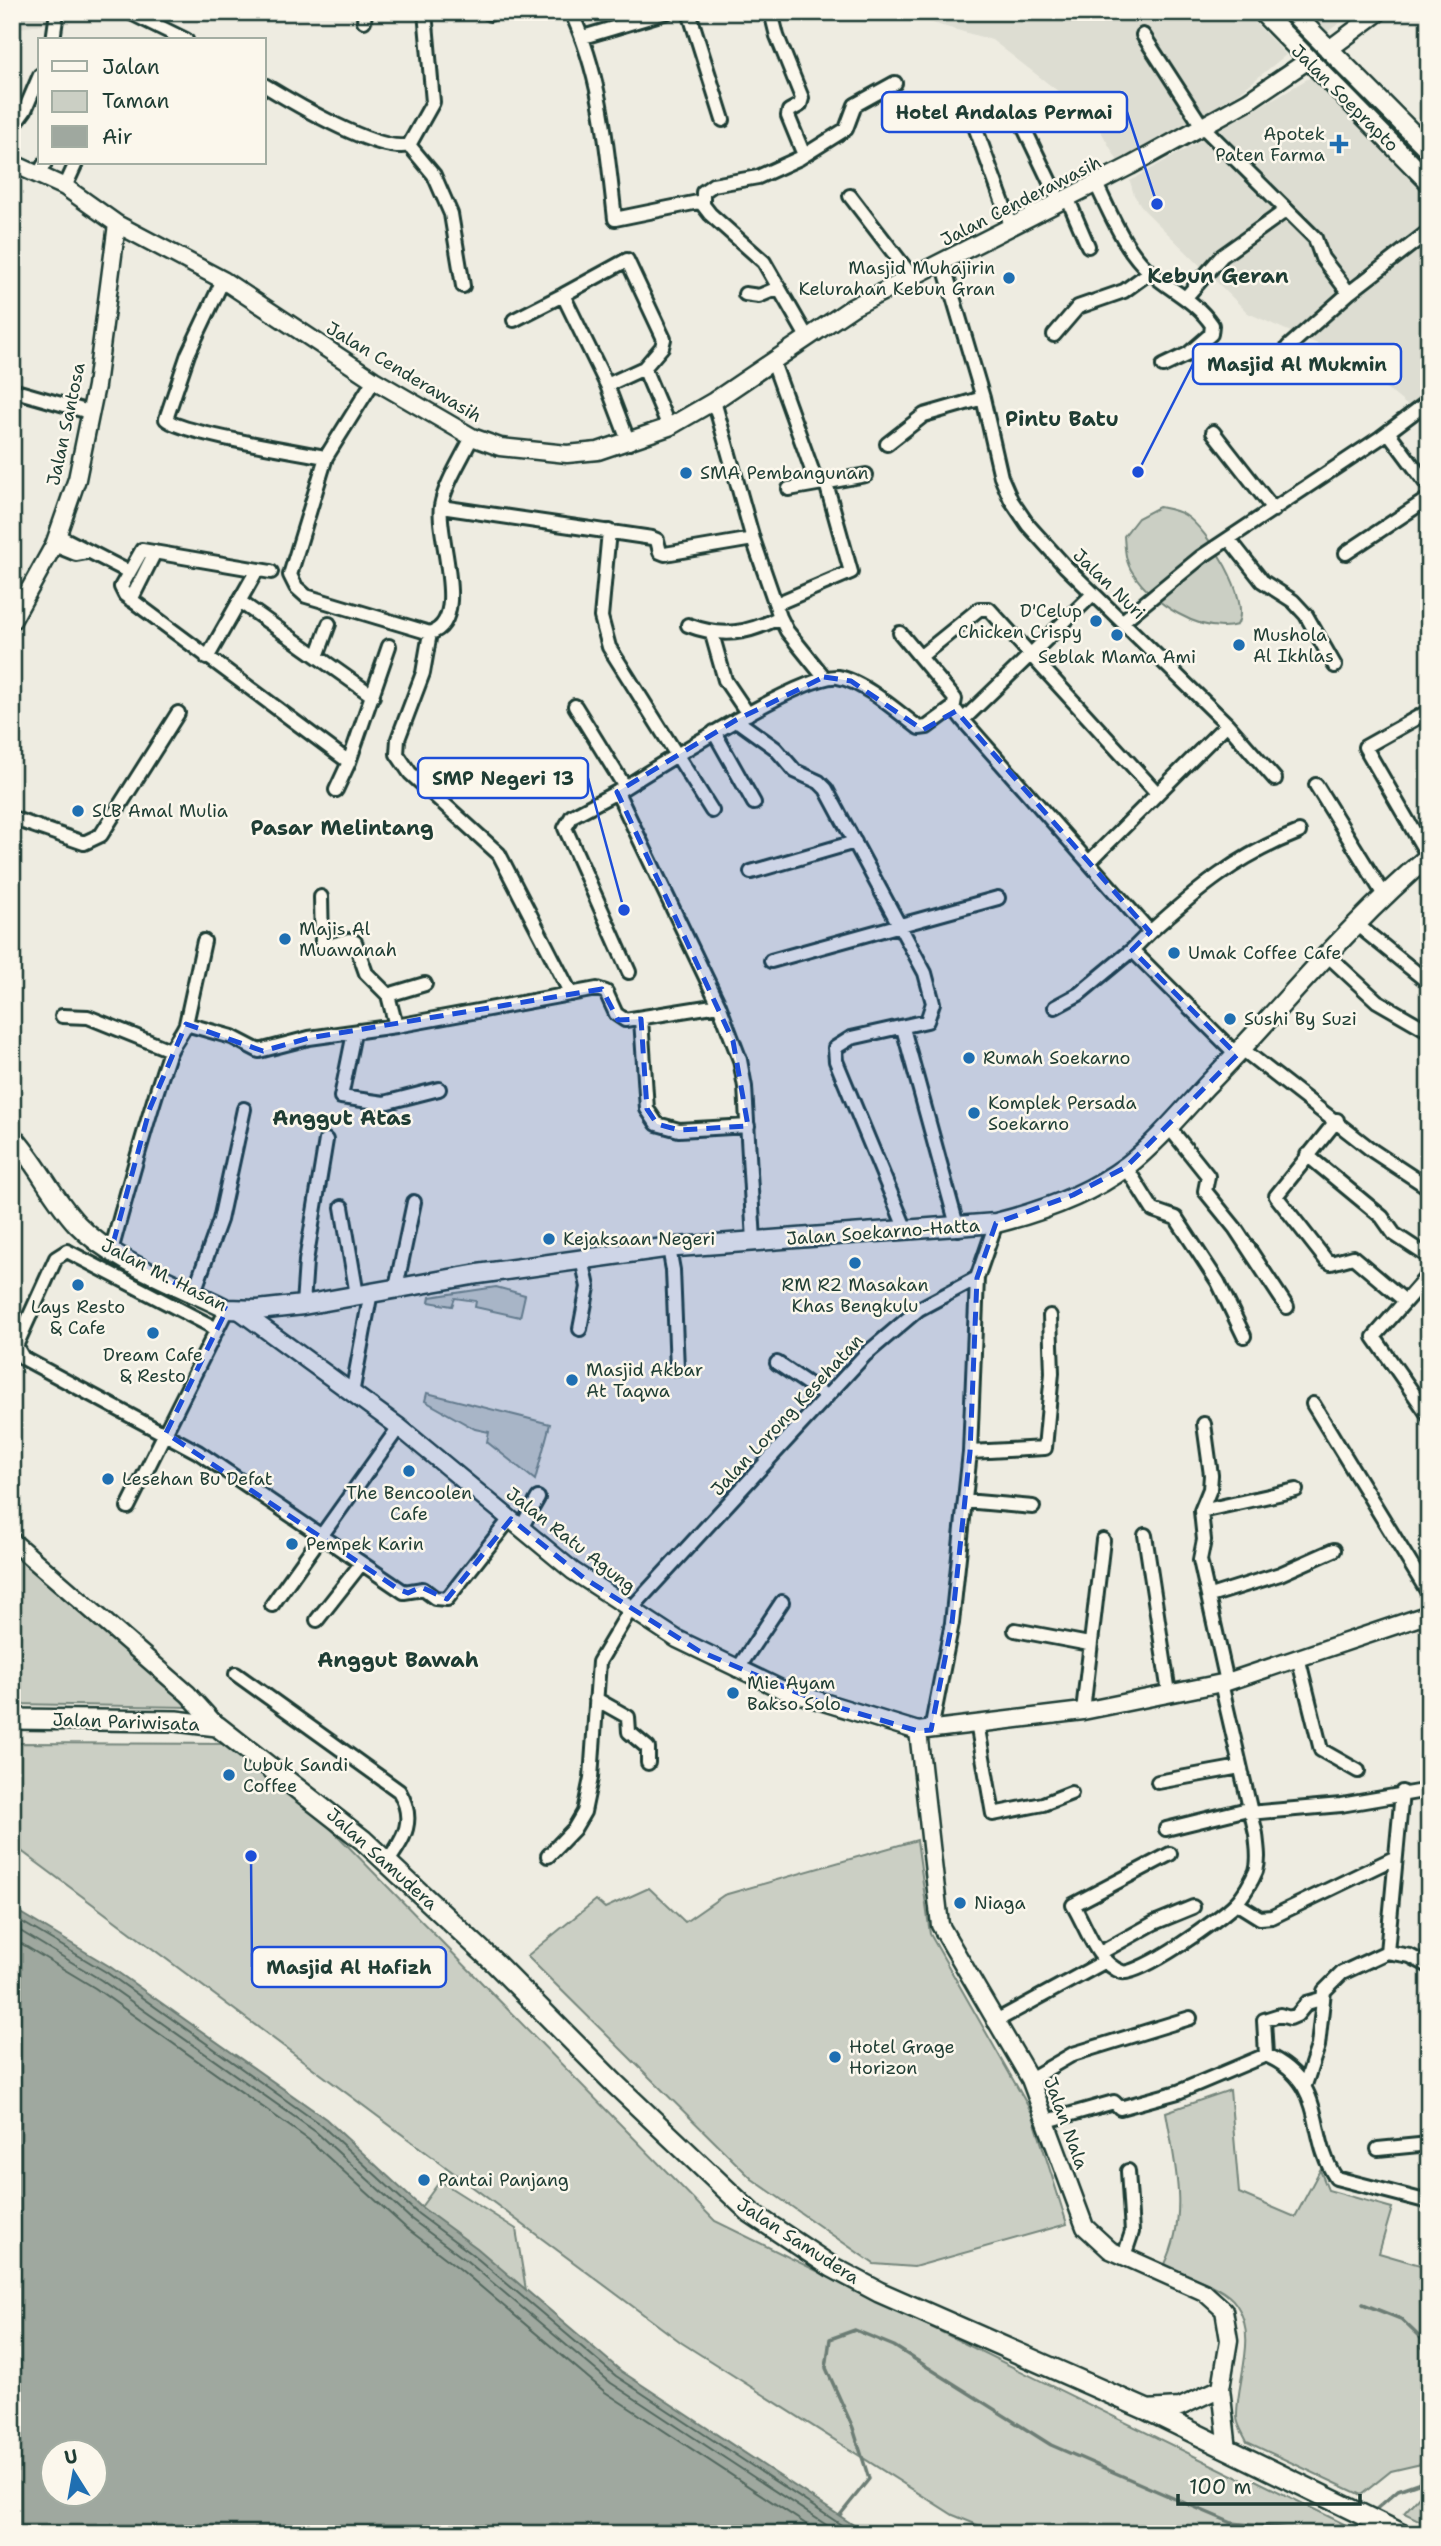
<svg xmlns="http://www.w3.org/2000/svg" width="1441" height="2546" font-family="'Shantell Sans',sans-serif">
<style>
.built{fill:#ddddd2}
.green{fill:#cbcfc4;stroke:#75867c;stroke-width:2}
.water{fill:#9fa89f;stroke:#6c7d74;stroke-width:2;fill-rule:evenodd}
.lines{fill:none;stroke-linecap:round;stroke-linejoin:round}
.shore{stroke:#52685f;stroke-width:2}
.stream{stroke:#6c7d74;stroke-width:3.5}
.minor-casing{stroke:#1f3d34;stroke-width:18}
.tertiary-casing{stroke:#1f3d34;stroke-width:21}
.secondary-casing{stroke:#1f3d34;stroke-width:23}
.primary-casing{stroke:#1f3d34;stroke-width:24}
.minor{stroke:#fbf7ec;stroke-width:12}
.tertiary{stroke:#fbf7ec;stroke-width:16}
.secondary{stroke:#fbf7ec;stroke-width:18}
.primary{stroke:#fbf7ec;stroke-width:19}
.marked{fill:#1d4ed8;fill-opacity:0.2;stroke:#1d4ed8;stroke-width:5;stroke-dasharray:14 9;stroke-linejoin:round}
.poi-dot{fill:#1f6fb2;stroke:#fbf7ec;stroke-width:2.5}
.labels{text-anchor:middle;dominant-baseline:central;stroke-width:5;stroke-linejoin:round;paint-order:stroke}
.street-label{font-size:18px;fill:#1f3d34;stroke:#fbf7ec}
.poi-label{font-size:18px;fill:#1f3d34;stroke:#fbf7ec;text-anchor:start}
.quarter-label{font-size:21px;font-weight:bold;fill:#1f3d34;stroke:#fbf7ec}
.leader{fill:none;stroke:#1d4ed8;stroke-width:2.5}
.callout-dot{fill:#1d4ed8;stroke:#fbf7ec;stroke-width:2.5}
.callout{fill:#fbf7ec;stroke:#1d4ed8;stroke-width:2.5}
.callout-label{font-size:19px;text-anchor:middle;font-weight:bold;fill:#1f3d34}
</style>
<rect width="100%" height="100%" fill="#eeece1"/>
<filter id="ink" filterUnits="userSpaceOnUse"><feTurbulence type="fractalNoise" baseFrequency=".0143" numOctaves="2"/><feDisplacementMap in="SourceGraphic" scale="14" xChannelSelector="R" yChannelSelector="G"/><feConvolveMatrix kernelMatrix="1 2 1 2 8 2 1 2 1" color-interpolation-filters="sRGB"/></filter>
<g filter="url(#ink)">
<path class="built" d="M12 12H132L12 29Z
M894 12H1245L1286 55 1224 105 1120 165 1094 119 992 40Z
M1304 12H1355L1324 34Z
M1311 77 1429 195V423L1349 358 1248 313 1144 210 1134 195 1130 181Z"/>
<path class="green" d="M1159 507C1169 509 1177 510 1185 515 1208 530 1252 599 1237 625 1201 635 1152 603 1133 573 1125 562 1125 549 1124 536L1138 518Z
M496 1287 525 1295 520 1317 475 1307 476 1301 455 1298 452 1306 429 1302 430 1297Z
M427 1393 550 1424 535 1480 487 1442 489 1432 475 1429 425 1401Z
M12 1552 189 1707 12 1704Z
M12 1743 248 1744 715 2221 1249 2483 1253 2479 1364 2534H1000L953 2515 682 2343 12 1844Z
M917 1840 930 1934 1032 2113 1067 2224 914 2267 874 2264 752 2179 527 1956 596 1900 605 1908 649 1888 685 1922 724 1895Z
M1230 2090 1239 2193 1295 2217 1320 2170 1328 2190 1392 2208 1379 2253 1427 2267 1421 2347 1429 2353V2453L1421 2464 1391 2471 1361 2495 1247 2442C1244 2435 1237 2425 1237 2417 1236 2381 1259 2337 1236 2304 1223 2285 1185 2276 1165 2264 1189 2215 1175 2164 1166 2112Z
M440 2181 516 2229 526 2290 421 2207Z
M1429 2485V2525L1404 2513Z"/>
<path class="water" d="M12 1908 109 1966 326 2119 421 2207 477 2248 621 2371 867 2534H12ZM52 2452H94V2494H52Z"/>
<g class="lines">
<path class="shore" d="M12 1916 106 1972 321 2125 417 2213 472 2254 616 2376 855 2534
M12 1926 101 1980 316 2132 411 2219 467 2261 611 2383 840 2534
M12 1938 95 1988 309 2140 405 2227 460 2269 605 2392 821 2534"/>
<path class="stream" d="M1363 2304 1401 2319 1429 2346
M1420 2480 1429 2467
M1373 2512 1398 2490 1429 2479
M840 2515 869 2479 853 2428 826 2368 830 2339 855 2330 894 2346 1051 2445 1173 2498 1232 2523 1335 2534
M1348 2534 1362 2521"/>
<defs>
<path id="minor" d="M129 12 186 40
M490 12V14
M571 12C602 77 607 149 615 219L703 201
M689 12 723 120
M771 12 777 36 802 98 800 105 789 111 788 116 804 155
M364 21 365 12
M1143 35 1202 126 1315 238 1322 258 1349 293
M583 37 667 12
M53 40 57 12
M264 85C292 102 379 154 409 145L433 102 425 12
M970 113 1011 225
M12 128 25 110 40 75
M1025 130 1059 201
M409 145 434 175 451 214 463 286
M39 173 45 163
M1096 184C1111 214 1124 249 1150 272 1171 291 1196 301 1212 325L1211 334 1188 354 1163 366
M65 187 76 163
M850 196 913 278
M1067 197 1088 246
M943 263 983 398 1001 477 1011 500 1028 525 1065 566 1227 724 1089 862
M223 280 188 354 166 419C179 433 300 452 326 457
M745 294 759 296 778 288
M1186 297 1222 256 1285 211
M514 320 563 295
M1054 335 1078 307 1124 291 1150 272
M807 337 764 262 710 214 703 205V192L713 185 758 177 800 158 846 129 855 105 895 83
M1288 347 1349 293 1429 231
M773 362 817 484 866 475
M644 368 607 385 563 295 627 260 664 339 662 347 644 368 669 427
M374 380 326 457 290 575 296 587 306 596 430 633C471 621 436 535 441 506 445 484 462 458 472 437
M607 385 629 443
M12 390 89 412
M714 401 753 539 780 617 787 631 824 677
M1213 432 1274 510
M1388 432 1429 487
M887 444 924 415 983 398
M789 489 817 484
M441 507 652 538 657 540 660 552 665 554 753 539
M609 531 601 617 609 647 712 811
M57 535 129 572
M1229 539 1262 581 1293 601 1306 615 1335 666
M54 545 76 554 87 552
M1346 553 1429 498
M271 572 142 550 121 587 125 595 349 762 389 646
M131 600 155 552
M239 601 373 696
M776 604 851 572 826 483
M1123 621 1201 557 1380 438 1429 401
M688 625C722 638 748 634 780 617
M430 633 423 673 398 739 397 754 410 773 499 854 571 994
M900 633 955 699 953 710
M712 634 725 680 748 714
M318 654 329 624
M921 656 979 609H989L1157 793
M207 658 257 570
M575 706 625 787
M736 720 775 748 795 771 819 782 826 789 925 973 933 1003 927 1021 851 1038 835 1048 836 1061 906 1230
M963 720 1150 932 1132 950 1237 1055
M1227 724 1275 779
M714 732 754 803
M1316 785 1384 895
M336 790 349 762
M617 792 572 816 565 828 629 972
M12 818 84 843 101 835 178 713
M1428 856 1365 747 1429 711
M751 872 855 842
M321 897 322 943 329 946 349 940 355 942 366 973 388 995 396 1026
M1355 923 1429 983
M1150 932C1199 888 1237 856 1299 832
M1325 953 1377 1001 1429 1031
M771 961 998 898
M388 995 425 984
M1055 1007 1079 994 1132 950
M62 1016 88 1017 170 1050
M641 1019 647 1109 657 1124 679 1130 748 1126
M186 1024 204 941
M903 1028 958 1229
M354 1033 341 1097 384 1103 439 1089
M1242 1049 1373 1151 1429 1188
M1337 1120 1276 1196 1326 1260 1331 1263 1353 1257 1405 1301
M1168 1126 1208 1176 1205 1191 1235 1228 1287 1307
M1307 1155 1382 1217 1394 1234 1429 1257
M1126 1167 1153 1210 1176 1218 1218 1282 1244 1336
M342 1207 357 1295
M754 1241 745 1087 740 1060 719 1005 617 792C654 769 804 673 838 677 863 681 899 713 919 728L927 727 950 710 956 711 963 720 1093 594
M669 1248 673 1270 677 1369
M111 1251C129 1186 146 1121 168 1057 172 1044 181 1036 186 1024L232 1037 259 1051 309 1038 396 1026 597 989 606 992 616 1014 625 1020 719 1005
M1429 1274 1374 1337 1429 1416
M396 1288 414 1202
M194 1292 220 1220 244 1109
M303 1305 306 1261 326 1140
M217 1329 67 1251 56 1258 16 1346 23 1358 198 1452 404 1592 423 1589 435 1598 447 1599 510 1519
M580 1329 588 1287 582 1259
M777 1363 826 1396
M352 1394 371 1292
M1313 1404 1429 1594
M1204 1424 1211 1475 1210 1489 1201 1511 1204 1540 1200 1560 1227 1682
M970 1452 1045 1448 1052 1373 1050 1316
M965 1501 1033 1507
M128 1507 227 1309
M1201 1511 1296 1490
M521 1528 538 1498
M1145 1535 1169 1693
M1210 1596 1280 1574 1334 1550
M272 1605 399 1427
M317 1620 361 1564
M1015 1630 1089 1644
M1298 1657 1321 1750 1358 1771
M737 1670 782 1602
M236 1674 399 1791C416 1820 405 1837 387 1863
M596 1699 628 1717 629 1732 648 1748V1763
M1083 1711 1103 1540
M977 1723 993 1814 1043 1804 1071 1793
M931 1730 952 1623 970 1452 977 1278
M1158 1782 1240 1767
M1249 1813 1341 1805 1429 1790
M1166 1829 1248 1809
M1170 1854 1073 1905C1086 1926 1097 1964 1122 1972 1138 1977 1222 1918 1236 1903 1243 1896 1252 1881 1256 1871 1260 1859 1257 1847 1256 1834L1221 1683
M548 1856 574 1829 584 1812 591 1778 599 1662 630 1610 865 1355 919 1309 977 1278 996 1223
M1236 1903 1260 1918 1272 1917 1394 1858
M1387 1952 1410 1956 1429 1966
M1100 1953 1154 1923 1193 1907
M994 2022 1104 1962
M1266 2055 1264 2020 1280 2015 1290 2018 1297 2015 1307 2003 1321 1999
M1030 2079 1073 2054 1190 2018
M1305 2085 1318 2046 1324 1991 1342 1973 1387 1952 1402 1792
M1047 2121 1114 2102 1120 2108 1178 2092 1266 2055C1329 2083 1306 2134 1336 2178L1429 2202
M1378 2149 1429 2144
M1124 2256 1132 2232 1128 2171"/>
<path id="tertiary" d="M1328 50 1379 12
M12 163 65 187 117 224 223 280 374 380 472 437 500 447 567 454 598 451 669 427 714 401 853 307 1130 166 1248 101 1307 61
M12 621 54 545 77 479 96 386 117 224
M240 1311 399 1427 573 1571 677 1639 781 1689 918 1731 1083 1711 1227 1682 1429 1614
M12 1541 188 1694 217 1726
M918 1731 940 1925 1030 2079 1085 2227 1110 2250 1204 2292 1224 2310 1229 2340 1221 2388 1228 2450
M1145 2409 1180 2407 1221 2388"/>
<path id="secondary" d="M1262 12 1429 182
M1292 12 1429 150
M12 1136C37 1163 52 1197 77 1224 113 1262 180 1285 227 1309L258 1310 303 1305 478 1274 664 1248 996 1223C1040 1212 1090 1194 1127 1166 1156 1143 1181 1113 1206 1086 1282 1008 1345 927 1429 856"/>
<path id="primary" d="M12 1719 176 1721 217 1726 363 1840 496 1964 616 2085 751 2213 832 2267 879 2292 1145 2409 1402 2534"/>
</defs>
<use href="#minor" class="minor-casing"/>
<use href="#tertiary" class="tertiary-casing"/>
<use href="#secondary" class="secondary-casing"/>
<use href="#primary" class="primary-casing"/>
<use href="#minor" class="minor"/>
<use href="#tertiary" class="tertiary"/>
<use href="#secondary" class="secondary"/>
<use href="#primary" class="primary"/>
</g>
</g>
<path class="marked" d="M824 677 851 681 923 730 956 711 1150 932 1132 950 1237 1055 1126 1167 1073 1195 996 1223 977 1278 970 1452 952 1623 931 1730 918 1731 820 1702 699 1651 584 1578 511 1519 447 1599 421 1587 408 1593 398 1589 166 1433 227 1309 111 1251 150 1108 186 1024 263 1051 309 1038 602 989 618 1020 641 1019 647 1109 657 1124 679 1130 748 1126 733 1041 617 792 736 720Z"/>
<g class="poi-dot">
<path d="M1335.5 133.5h7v7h7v7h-7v7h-7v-7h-7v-7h7z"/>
<circle cx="1009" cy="278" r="7"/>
<circle cx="686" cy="473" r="7"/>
<circle cx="1096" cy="621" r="7"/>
<circle cx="1117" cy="635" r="7"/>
<circle cx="1239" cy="645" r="7"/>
<circle cx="78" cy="811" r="7"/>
<circle cx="285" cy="939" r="7"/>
<circle cx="1174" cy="953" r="7"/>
<circle cx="1230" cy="1019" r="7"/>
<circle cx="969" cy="1058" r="7"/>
<circle cx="974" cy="1113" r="7"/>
<circle cx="549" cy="1239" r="7"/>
<circle cx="855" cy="1263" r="7"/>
<circle cx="78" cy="1285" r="7"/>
<circle cx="153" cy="1333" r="7"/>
<circle cx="572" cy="1380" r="7"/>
<circle cx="409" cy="1471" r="7"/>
<circle cx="108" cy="1479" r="7"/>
<circle cx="292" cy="1544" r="7"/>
<circle cx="733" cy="1693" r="7"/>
<circle cx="229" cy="1775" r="7"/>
<circle cx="960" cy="1903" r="7"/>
<circle cx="835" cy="2057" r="7"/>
<circle cx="424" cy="2180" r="7"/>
</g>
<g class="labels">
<g class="street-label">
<text transform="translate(1345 98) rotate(45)">Jalan Soeprapto</text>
<text transform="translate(1021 201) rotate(-27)">Jalan Cenderawasih</text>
<text transform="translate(404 372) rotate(31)">Jalan Cenderawasih</text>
<text transform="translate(66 424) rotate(-78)">Jalan Santosa</text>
<text transform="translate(1109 584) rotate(44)">Jalan Nuri</text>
<text transform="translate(883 1232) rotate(-4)">Jalan Soekarno-Hatta</text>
<text transform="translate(164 1275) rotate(27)">Jalan M. Hasan</text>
<text transform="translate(787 1415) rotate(-47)">Jalan Lorong Kesehatan</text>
<text transform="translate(571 1540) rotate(38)">Jalan Ratu Agung</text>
<text transform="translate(126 1722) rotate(2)">Jalan Pariwisata</text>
<text transform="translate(382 1859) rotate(42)">Jalan Samudera</text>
<text transform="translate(1066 2123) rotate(70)">Jalan Nala</text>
<text transform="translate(798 2241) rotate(33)">Jalan Samudera</text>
</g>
<g class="poi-label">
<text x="1325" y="134" text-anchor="end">Apotek<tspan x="1325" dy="21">Paten Farma</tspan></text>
<text x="995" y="268" text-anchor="end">Masjid Muhajirin<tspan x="995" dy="21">Kelurahan Kebun Gran</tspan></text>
<text x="700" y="473">SMA Pembangunan</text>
<text x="1082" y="611" text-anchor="end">D'Celup<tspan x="1082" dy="21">Chicken Crispy</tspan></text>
<text x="1253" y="635">Mushola<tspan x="1253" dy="21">Al Ikhlas</tspan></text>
<text x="1117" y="657" text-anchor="middle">Seblak Mama Ami</text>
<text x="92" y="811">SLB Amal Mulia</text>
<text x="299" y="929">Majis Al<tspan x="299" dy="21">Muawanah</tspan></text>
<text x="1188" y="953">Umak Coffee Cafe</text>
<text x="1244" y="1019">Sushi By Suzi</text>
<text x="983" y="1058">Rumah Soekarno</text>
<text x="988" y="1103">Komplek Persada<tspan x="988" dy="21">Soekarno</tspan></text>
<text x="563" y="1239">Kejaksaan Negeri</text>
<text x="855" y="1285" text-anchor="middle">RM R2 Masakan<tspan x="855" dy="21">Khas Bengkulu</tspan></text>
<text x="78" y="1307" text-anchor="middle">Lays Resto<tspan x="78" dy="21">&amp; Cafe</tspan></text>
<text x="153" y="1355" text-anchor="middle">Dream Cafe<tspan x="153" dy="21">&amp; Resto</tspan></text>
<text x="586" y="1370">Masjid Akbar<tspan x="586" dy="21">At Taqwa</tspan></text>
<text x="122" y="1479">Lesehan Bu Defat</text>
<text x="409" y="1493" text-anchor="middle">The Bencoolen<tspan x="409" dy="21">Cafe</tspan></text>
<text x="306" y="1544">Pempek Karin</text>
<text x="747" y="1683">Mie Ayam<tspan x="747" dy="21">Bakso Solo</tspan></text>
<text x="243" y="1765">Lubuk Sandi<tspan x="243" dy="21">Coffee</tspan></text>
<text x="974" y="1903">Niaga</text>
<text x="849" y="2047">Hotel Grage<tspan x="849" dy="21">Horizon</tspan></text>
<text x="438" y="2180">Pantai Panjang</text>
</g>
<g class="quarter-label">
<text x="1218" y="276">Kebun Geran</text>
<text x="1062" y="419">Pintu Batu</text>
<text x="342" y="828">Pasar Melintang</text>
<text x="342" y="1118">Anggut Atas</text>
<text x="398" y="1660">Anggut Bawah</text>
</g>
</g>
<path class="leader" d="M1157 204L1127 112M1138 472L1193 364M624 910L588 778M251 1856L252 1967"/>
<g class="callout-dot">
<circle cx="1157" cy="204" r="7"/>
<circle cx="1138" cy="472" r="7"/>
<circle cx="624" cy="910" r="7"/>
<circle cx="251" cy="1856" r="7"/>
</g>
<g class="callout">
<rect x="882" y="92" width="245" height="40" rx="7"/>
<rect x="1193" y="344" width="208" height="40" rx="7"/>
<rect x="418" y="758" width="170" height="40" rx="7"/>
<rect x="252" y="1947" width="194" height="40" rx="7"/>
</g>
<g class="callout-label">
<text x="1004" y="119">Hotel Andalas Permai</text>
<text x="1297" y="371">Masjid Al Mukmin</text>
<text x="503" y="785">SMP Negeri 13</text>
<text x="349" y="1974">Masjid Al Hafizh</text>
</g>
<rect width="1441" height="2546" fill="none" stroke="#fbf7ec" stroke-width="42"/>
<rect x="21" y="21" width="1399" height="2504" fill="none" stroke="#1f3d34" stroke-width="2.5" filter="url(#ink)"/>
<rect x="38" y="38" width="228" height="126" fill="#fbf7ec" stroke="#a3ada2" stroke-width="2"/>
<rect x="52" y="61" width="35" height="10" fill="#fbf7ec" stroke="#a3ada2" stroke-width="2"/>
<text x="102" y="74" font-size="21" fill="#1f3d34">Jalan</text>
<rect x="52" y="91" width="35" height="21" fill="#cbcfc4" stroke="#a3ada2" stroke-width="2"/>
<text x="102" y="108" font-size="21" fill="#1f3d34">Taman</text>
<rect x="52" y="126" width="35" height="21" fill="#9fa89f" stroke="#a3ada2" stroke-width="2"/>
<text x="102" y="144" font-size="21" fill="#1f3d34">Air</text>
<g transform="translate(74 2473) rotate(349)"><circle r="33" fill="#fbf7ec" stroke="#a3ada2" stroke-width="2"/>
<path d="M0-5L12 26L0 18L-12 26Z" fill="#1f6fb2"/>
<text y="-10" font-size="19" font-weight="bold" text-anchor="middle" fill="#1f3d34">U</text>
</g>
<path d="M1178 2494v10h182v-10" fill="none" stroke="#1f3d34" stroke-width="3.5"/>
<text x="1189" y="2494" font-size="21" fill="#1f3d34" stroke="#fbf7ec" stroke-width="5" paint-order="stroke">100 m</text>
</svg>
